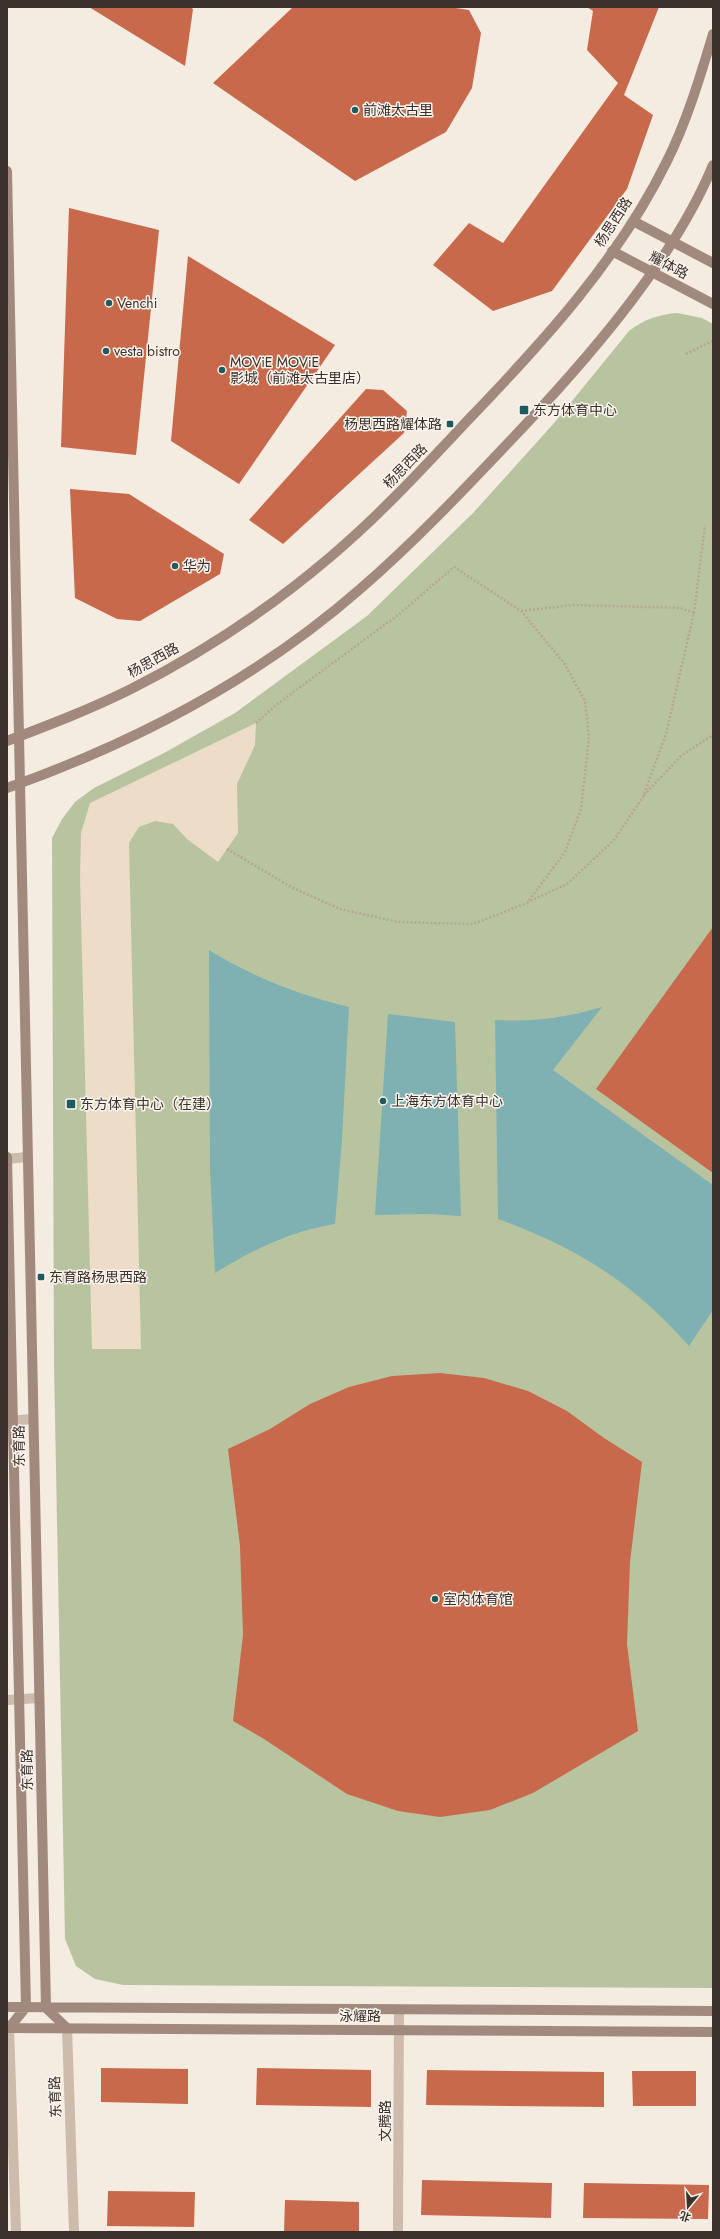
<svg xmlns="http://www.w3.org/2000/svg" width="720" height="2239" font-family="Jost,'Noto Sans SC',sans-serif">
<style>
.green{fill:#b8c4a0}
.plaza{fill:#ecdcc8}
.water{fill:#7fb0b2}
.building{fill:#c8694b}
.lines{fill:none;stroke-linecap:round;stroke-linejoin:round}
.path{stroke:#b9a596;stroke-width:2.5;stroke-dasharray:2 2;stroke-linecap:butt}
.street{stroke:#cdbbac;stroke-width:10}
.secondary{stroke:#a18a7d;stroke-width:10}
.poi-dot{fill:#1f5a5e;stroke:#fbf5ee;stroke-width:1.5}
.labels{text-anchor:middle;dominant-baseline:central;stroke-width:3;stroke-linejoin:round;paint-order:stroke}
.poi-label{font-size:14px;fill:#3b302b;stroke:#fbf5ee;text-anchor:start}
.street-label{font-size:14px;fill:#3b302b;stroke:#fbf5ee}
</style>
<rect width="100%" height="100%" fill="#f4ebe1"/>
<path class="green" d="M677 313 702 318 713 324V1988L123 1985 95 1979 76 1966 65 1939 54 1364 52 838 62 819 75 802 94 788 164 753 235 713 367 616 474 512 555 422 629 331C645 319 657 315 677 313Z"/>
<path class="plaza" d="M256 723 255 745 237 784 238 833 218 862 187 839 173 824 155 821 139 827 129 843 141 1349H92L80 878 81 833 90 803Z"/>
<path class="water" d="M209 950C253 977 298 995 349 1007L342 1139 335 1224C290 1231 253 1250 215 1273L210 1170Z
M602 1007 553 1070 713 1185V1310L689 1346C632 1282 578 1248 498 1219L495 1020C532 1022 566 1018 602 1007Z
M388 1014 455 1022 461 1216 430 1214 375 1215Z"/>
<path class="building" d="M89 7H190L193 9 185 66Z
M293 7H449L469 10 481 33 472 88 446 132 355 181 213 83Z
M587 7H659L624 95 653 115 627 189 552 291 493 311 433 265 469 223 503 243 618 83 587 50 593 11Z
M69 208 159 230 136 455 61 447Z
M188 256 335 345 239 484 171 441Z
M366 389 383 390 407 411 404 433 283 544 249 520Z
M70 489 129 494 224 554 220 574 140 621 117 619 75 598Z
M713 927V1173L596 1089Z
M440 1373 484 1378 528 1391 567 1411 604 1438 642 1462 630 1562 627 1644 638 1731 533 1793 490 1810 440 1817 398 1811 347 1794 264 1739 233 1721 243 1635 240 1546 228 1449 270 1429 310 1404 349 1387 392 1376Z
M101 2068 188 2069V2104L101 2102Z
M257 2068 371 2070V2107L256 2105Z
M427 2070 604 2072V2107L426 2105Z
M632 2071H696V2106H633Z
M422 2180 552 2183 551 2218 421 2215Z
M584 2183 709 2185 708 2219 583 2218Z
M108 2191 195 2192 194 2227 107 2226Z
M285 2200 359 2202V2232H284Z"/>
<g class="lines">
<path class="path" d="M686 354 713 341
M521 611 574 605 680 608 694 613 666 734 643 797 614 840 567 884 528 902
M694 613 705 525
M644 795 682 755 713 735
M227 849 293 888 340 909 398 922 473 924 527 903 565 852 581 809 589 737 585 701 564 663 521 611 454 567 398 615 276 705 256 723"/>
<path class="street" d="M7 1159 27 1157
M7 1421 33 1419
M7 1700 39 1698
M9 2028 16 2232
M67 2028 74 2232
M398 2232 399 2010"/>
<path class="secondary" d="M7 171 46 2008 67 2028
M633 221 713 263
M612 251 713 304
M7 741C49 725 91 709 131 689 202 653 269 609 329 558 380 515 424 467 469 419 544 341 619 259 667 161 687 121 700 77 713 34
M7 788C134 743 257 679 359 590 419 538 473 480 527 423 595 350 675 257 713 165
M7 1157 26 2007 9 2028
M7 2007 713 2011
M7 2028 713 2032"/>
</g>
<g class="poi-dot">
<circle cx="355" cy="110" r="4"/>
<circle cx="109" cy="303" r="4"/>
<circle cx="106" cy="351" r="4"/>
<circle cx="222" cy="370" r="4"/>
<rect x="519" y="405" width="10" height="10" rx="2"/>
<rect x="446" y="420" width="8" height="8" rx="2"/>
<circle cx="175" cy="566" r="4"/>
<circle cx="383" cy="1101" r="4"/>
<rect x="66" y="1099" width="10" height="10" rx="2"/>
<rect x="37" y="1273" width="8" height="8" rx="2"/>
<circle cx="435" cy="1599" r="4"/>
</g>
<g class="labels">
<g class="poi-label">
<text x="363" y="110">前滩太古里</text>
<text x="117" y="303">Venchi</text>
<text x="114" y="351">vesta bistro</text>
<text x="230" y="362">MOViE MOViE<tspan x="230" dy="16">影城（前滩太古里店）</tspan></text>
<text x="533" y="410">东方体育中心</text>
<text x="442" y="424" text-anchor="end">杨思西路耀体路</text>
<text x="183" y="566">华为</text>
<text x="391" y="1101">上海东方体育中心</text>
<text x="80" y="1104">东方体育中心（在建）</text>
<text x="49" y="1277">东育路杨思西路</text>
<text x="443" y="1599">室内体育馆</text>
</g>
<g class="street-label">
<text transform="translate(613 222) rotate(-57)">杨思西路</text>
<text transform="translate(669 265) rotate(28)">耀体路</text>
<text transform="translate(405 466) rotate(-46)">杨思西路</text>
<text transform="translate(153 660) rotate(-29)">杨思西路</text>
<text transform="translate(19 1446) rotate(-91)">东育路</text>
<text transform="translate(27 1770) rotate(-91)">东育路</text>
<text x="360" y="2016">泳耀路</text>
<text transform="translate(55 2097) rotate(-92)">东育路</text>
<text transform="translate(385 2121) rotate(-90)">文腾路</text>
</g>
</g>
<rect width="720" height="2239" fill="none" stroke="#3b302b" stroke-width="16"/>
<g transform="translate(688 2207) rotate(198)" stroke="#fbf5ee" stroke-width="3" paint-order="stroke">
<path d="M0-3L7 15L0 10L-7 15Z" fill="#3b302b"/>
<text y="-6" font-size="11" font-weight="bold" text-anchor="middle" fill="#3b302b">北</text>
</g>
</svg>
